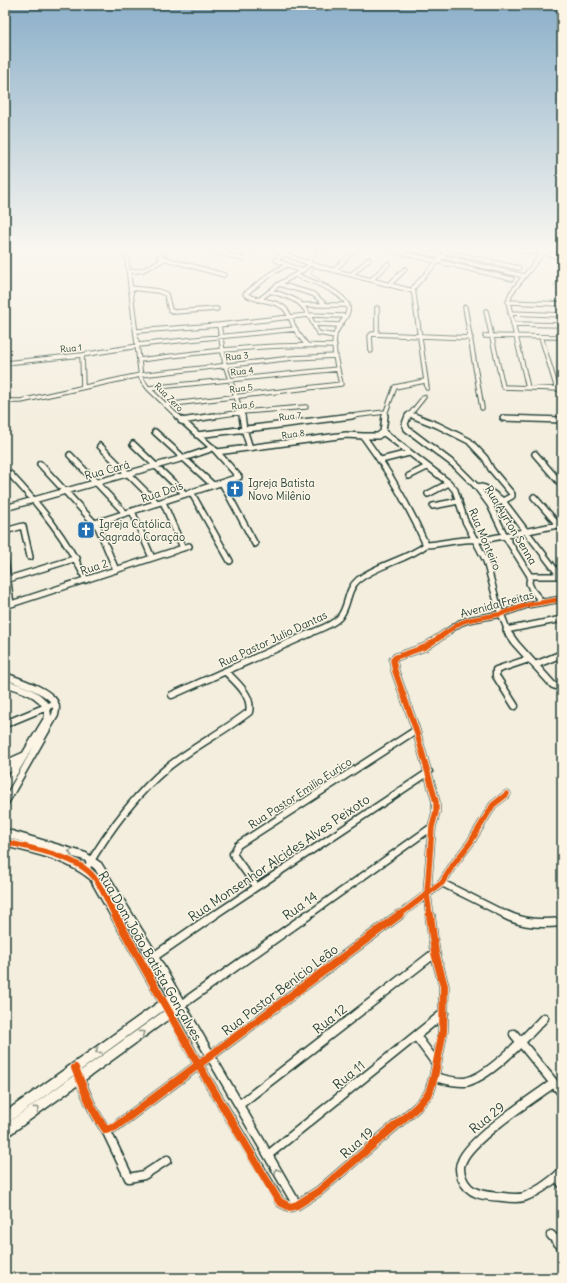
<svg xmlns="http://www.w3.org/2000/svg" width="567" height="1283" font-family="Delius,sans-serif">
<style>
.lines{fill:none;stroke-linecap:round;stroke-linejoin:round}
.stream{stroke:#6c7d72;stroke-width:1}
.minor-far3-casing{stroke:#1f3d34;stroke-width:5.5}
.minor-far2-casing{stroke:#1f3d34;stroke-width:8}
.minor-far1-casing{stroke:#1f3d34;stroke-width:9}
.minor-casing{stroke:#1f3d34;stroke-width:11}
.tertiary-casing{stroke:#1f3d34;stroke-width:3}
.minor-far3{stroke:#fcf5e5;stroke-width:3.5}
.minor-far2{stroke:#fcf5e5;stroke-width:5}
.minor-far1{stroke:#fcf5e5;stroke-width:6}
.minor{stroke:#fcf5e5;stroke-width:8}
.tertiary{fill:#fcf5e5;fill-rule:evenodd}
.cycleway-far2-casing{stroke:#fcf5e5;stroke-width:6}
.cycleway-far1-casing{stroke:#fcf5e5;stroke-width:8}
.cycleway-casing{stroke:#fcf5e5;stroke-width:10}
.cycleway-far2{stroke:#e8590c;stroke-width:4.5}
.cycleway-far1{stroke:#e8590c;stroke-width:5.5}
.cycleway{stroke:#e8590c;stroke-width:8}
.oneway{stroke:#8e998c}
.labels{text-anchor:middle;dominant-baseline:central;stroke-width:3;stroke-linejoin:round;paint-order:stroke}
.far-street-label{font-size:9px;fill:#1f3d34;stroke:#fcf5e5}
.street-label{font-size:11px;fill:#1f3d34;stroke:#fcf5e5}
.poi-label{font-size:11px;fill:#1f3d34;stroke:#fcf5e5;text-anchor:start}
.near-street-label{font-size:13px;fill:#1f3d34;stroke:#fcf5e5}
</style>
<rect width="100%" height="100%" fill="#f3eede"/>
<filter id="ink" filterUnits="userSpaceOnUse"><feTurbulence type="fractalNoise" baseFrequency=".025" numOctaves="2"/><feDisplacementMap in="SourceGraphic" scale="8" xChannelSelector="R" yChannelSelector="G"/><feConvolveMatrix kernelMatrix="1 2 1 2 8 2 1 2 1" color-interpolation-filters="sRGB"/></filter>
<g filter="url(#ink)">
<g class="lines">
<path class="stream" d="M322 257 331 250
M314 267 311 274 337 291
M552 286 562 281"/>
<defs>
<path id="minor-far3" d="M126 250 141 378 148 388 178 417
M167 250 159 257 224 275
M209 250 243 259
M251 250 254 251
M275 250 310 264 413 291
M290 250 276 260 302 271
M390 250 512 279
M414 250 524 276
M440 250 519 268
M521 250 535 253
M532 250 562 257
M309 262 314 251
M287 265 274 272 245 294C256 302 272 299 283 307 290 312 291 321 295 329 298 334 302 339 306 344
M334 270 355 250
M129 272 143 270 165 259
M351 275 369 259
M371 280 388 264
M279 284 313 294 325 304
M389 285 405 269
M131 288 158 291 166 294 170 310 174 312 217 309
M270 291C304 301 302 302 318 333L335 336
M259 300 279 284 302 271 310 264
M508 302 562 304
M303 305H348
M465 307 482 408
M377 308V334
M486 311 503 387 562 389
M510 313 562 315
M313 324 340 325
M513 324 562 325
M219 325 225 365 243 417
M137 331 219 325 308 315 344 316
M485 336 562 337
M541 337 557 389
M138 345 296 329
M371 351 370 336 372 334 471 338
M82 355 83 387
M139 360C204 352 269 343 335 346
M5 363 82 355 138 346
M148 388 338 369
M427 388 413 288 448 250
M528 388 508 302 511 293 545 250
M5 399 11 401H21L140 375 293 358 336 356
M165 405 341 384C338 369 332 351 335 335 337 326 346 320 348 311 351 293 308 280 295 275
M409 414 417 417
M208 417 242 412 306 407
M343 417 385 412
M384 417 395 387 425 381
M408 417 424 397"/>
<path id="minor-far2" d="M242 416 244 429 250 448
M408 416 405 424 407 429 456 466 476 486 490 505 505 536 530 576 529 583 532 590 542 602
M414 416 437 425 469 441 485 458 491 469 512 494V496L503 501 490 505
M503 418 562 420
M181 421 214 416
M155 432 213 485
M383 432 449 483 455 490 465 521 486 561 498 606 509 634
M197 435 352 416
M363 436H378L383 432 385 416
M133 444 185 494
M100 446 157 503
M217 452 346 435 363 436C388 470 409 506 426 545 405 561 378 564 358 580 346 590 349 607 339 618 331 626 319 629 309 634
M535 454 562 485
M70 455 125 513
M381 460 409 453
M40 464 98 527 116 570
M5 473 10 474C41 507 67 539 86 580
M409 476 427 467
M222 483 255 544
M476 486 485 488 503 501 560 576
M191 492 230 561
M428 494 449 483
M534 497 562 529
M163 502 183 548
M433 506 459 501
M5 508 184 458 208 450 212 447
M132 511 152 558
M95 523 239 477 216 451 177 416
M5 531 23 526 30 557
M426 545C445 544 464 537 483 540L558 525
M5 559 11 604
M530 576H561
M5 580 77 558
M5 606 189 546
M506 630 562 619
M444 634 460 623 468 620 501 614 527 605 562 599"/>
<path id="minor-far1" d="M508 633 516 644 553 685 562 688
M535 665 562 654
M5 676C18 681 48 690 55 703 57 707 56 711 55 715L5 803
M5 683C23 689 48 695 48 717L5 788
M172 695 311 633
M515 706 496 676V670L529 659
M5 724 51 705
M5 764 25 755
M5 771 19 764
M86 869C108 832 134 795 168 767 193 747 223 732 249 712 253 696 236 682 226 672
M442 883 508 916
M256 886 233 854 238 845 416 730
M213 916 429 772
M307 916 432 827
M398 916 427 894 432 827 436 812V802L416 730 395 671 393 660 396 657 425 647 446 633
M430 916 427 894 442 883 453 865 470 843 493 805 507 794"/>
<path id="minor" d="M506 915C524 924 542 924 562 922
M143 964 214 915
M170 1012 198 1064 280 1202 290 1207 297 1205 319 1191 417 1107 429 1093 434 1077 443 1031 444 986 435 953 430 915
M514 1034 562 1093
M416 1036 436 1063
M78 1075C86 1094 93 1113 106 1130L115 1127 399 915
M434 1077C444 1079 454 1083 465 1082 489 1078 527 1036 544 1018
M554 1083C533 1098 470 1139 462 1161 459 1166 460 1173 462 1178 469 1196 487 1196 503 1197 510 1198 517 1199 524 1197 538 1192 551 1182 562 1172
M239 1105 435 953
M106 1130 129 1178 144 1175 167 1160
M268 1155 444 1013
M557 1177 562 1184
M297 1205 181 1005 308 915
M551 1235 562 1247"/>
<path id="tertiary" d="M5 829 86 853 101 863 157 954 186 1005 184 1008 9 1135 5 1136V1125L164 1011V1010L9 1122 5 1123V1112L159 1002 90 879C65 859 35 854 5 846V838L30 844 5 837ZM63 854 84 860 95 869 151 960 170 994 166 996 96 873 77 860Z"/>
</defs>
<use href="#minor-far3" class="minor-far3-casing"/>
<use href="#minor-far2" class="minor-far2-casing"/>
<use href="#minor-far1" class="minor-far1-casing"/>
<use href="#minor" class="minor-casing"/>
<use href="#tertiary" class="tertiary-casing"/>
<use href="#minor-far3" class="minor-far3"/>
<use href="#minor-far2" class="minor-far2"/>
<use href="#minor-far1" class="minor-far1"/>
<use href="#minor" class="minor"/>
<use href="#tertiary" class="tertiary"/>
<defs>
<path id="cycleway-far2" d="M444 634 460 623 468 620 501 614 527 605 562 599"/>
<path id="cycleway-far1" d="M5 842C30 848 76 856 93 876 101 885 109 905 115 916
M398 916 427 894 432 827 436 812V802L416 730 395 671 393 660 396 657 425 647 446 633
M430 916 427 894 442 883 453 865 470 843 493 805 507 794"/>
<path id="cycleway" d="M115 915 198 1064 275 1195 280 1202 290 1207 297 1205 319 1191 417 1107 429 1093 434 1077 443 1031 444 986 435 953 430 915
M75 1068C84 1090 92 1111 106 1130L115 1127 399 915"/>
</defs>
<use href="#cycleway-far2" class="cycleway-far2-casing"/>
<use href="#cycleway-far1" class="cycleway-far1-casing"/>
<use href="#cycleway" class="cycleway-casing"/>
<use href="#cycleway-far2" class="cycleway-far2"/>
<use href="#cycleway-far1" class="cycleway-far1"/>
<use href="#cycleway" class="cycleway"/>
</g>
<defs><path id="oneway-chevron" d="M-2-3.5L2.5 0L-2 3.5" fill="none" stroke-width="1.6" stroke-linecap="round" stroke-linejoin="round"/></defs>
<g class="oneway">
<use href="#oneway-chevron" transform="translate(71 852) rotate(-163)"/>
<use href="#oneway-chevron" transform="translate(142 1033) rotate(-36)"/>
<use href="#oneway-chevron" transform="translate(98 1051) rotate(144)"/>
<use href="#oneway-chevron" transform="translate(37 1109) rotate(-36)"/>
<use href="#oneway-chevron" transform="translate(277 1171) rotate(-120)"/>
</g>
</g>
<linearGradient id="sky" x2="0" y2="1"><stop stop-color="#8bafc9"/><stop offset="0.58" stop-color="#faf7f0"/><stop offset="1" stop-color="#faf7f0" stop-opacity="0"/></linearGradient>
<rect width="567" height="430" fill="url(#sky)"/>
<defs>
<symbol id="church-square" viewBox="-11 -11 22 22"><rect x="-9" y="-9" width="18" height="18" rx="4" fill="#1f6fb2" stroke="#fcf5e5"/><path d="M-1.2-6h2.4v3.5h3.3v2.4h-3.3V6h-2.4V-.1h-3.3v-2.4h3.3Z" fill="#fff"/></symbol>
</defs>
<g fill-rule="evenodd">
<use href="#church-square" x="225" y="479" width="20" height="20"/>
<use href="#church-square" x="76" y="520" width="20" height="20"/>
</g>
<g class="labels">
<g class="far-street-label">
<text transform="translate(71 348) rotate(-6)">Rua 1</text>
<text transform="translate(237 356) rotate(-6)">Rua 3</text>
<text transform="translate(242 371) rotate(-6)">Rua 4</text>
<text transform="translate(241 388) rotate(-7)">Rua 5</text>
<text transform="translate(169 397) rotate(45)">Rua Zero</text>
<text transform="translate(243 405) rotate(-6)">Rua 6</text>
<text transform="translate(290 416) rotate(-7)">Rua 7</text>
<text transform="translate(293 434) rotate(-8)">Rua 8</text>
</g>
<g class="street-label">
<text transform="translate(107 470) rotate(-15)">Rua Cará</text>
<text transform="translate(162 492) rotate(-19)">Rua Dois</text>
<text transform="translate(511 525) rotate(59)">Rua Ayrton Senna</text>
<text transform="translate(485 539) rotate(67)">Rua Monteiro</text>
<text transform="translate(94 567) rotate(-18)">Rua 2</text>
<text transform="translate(497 604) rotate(-15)">Avenida Freitas</text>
<text transform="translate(273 639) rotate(-25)">Rua Pastor Julio Dantas</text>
<text transform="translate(300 793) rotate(-33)">Rua Pastor Emilio Eurico</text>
</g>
<g class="poi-label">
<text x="248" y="483">Igreja Batista<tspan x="248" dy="13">Novo Milênio</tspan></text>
<text x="99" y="524">Igreja Católica<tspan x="99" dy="13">Sagrado Coração</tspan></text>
</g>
<g class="near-street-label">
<text transform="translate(279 858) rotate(-34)">Rua Monsenhor Alcides Alves Peixoto</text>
<text transform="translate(300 906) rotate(-35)">Rua 14</text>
<text transform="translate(150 956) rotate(60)">Rua Dom João Batista Gonçalves</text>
<text transform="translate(280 990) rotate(-37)">Rua Pastor Benício Leão</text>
<text transform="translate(330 1019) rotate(-38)">Rua 12</text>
<text transform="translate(349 1075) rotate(-39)">Rua 11</text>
<text transform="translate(487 1118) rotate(-39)">Rua 29</text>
<text transform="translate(357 1143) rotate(-41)">Rua 19</text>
</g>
</g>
<rect width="567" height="1283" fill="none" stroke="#fcf5e5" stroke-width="20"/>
<rect x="10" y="10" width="547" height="1263" fill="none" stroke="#1f3d34" stroke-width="1.5" filter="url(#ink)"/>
</svg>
